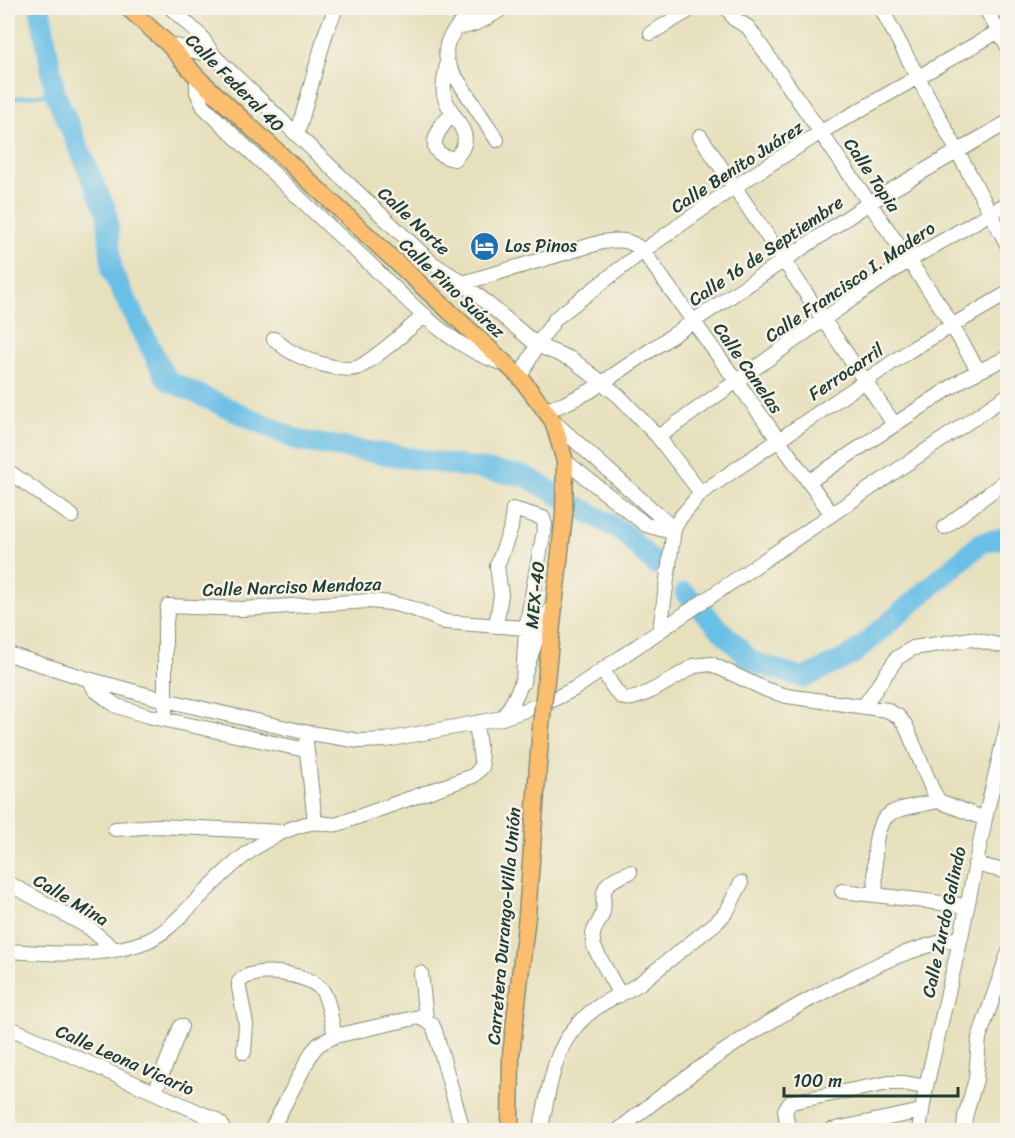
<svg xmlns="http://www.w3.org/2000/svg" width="1015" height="1138" font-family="Sriracha,sans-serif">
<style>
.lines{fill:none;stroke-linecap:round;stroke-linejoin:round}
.stream{stroke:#6abfe6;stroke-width:4}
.river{stroke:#6abfe6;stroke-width:21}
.minor-casing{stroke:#838e78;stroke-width:16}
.major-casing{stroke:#838e78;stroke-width:19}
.minor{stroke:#fff;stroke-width:14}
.major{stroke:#fbbd6e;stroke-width:16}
.major-bridge-casing{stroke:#838e78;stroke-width:19;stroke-linecap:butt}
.major-bridge{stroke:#fbbd6e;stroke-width:16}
.labels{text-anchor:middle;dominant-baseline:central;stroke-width:5;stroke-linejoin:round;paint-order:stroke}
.street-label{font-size:18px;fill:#1f3d34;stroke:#f7f3e8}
.poi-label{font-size:18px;fill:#1f3d34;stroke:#f7f3e8;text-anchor:start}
</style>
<rect width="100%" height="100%" fill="#f7f3e8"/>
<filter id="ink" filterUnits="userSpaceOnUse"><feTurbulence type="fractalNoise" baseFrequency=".0167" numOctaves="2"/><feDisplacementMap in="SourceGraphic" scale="12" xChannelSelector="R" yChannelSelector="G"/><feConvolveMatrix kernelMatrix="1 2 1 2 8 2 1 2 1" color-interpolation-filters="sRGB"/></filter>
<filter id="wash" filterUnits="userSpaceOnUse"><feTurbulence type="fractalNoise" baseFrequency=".008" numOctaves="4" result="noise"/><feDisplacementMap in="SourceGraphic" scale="24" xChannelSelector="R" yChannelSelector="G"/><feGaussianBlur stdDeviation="1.35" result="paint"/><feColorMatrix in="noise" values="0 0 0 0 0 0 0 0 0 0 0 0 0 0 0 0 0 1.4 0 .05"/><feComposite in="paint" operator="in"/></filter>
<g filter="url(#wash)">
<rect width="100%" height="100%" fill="#e7e0bd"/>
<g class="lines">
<path class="stream" d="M8 99 55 93"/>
<path class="river" d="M40 8 55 93 107 213 112 272 167 380 300 441 525 476 623 532 655 564
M685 593 751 661 804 678 852 655 981 543 1008 537"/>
</g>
</g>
<g filter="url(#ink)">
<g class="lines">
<defs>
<path id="minor" d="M171 8 201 36 214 56 432 263 463 283 537 345 573 360 619 396 658 437 701 493
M728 8 734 19 748 27 941 307 978 370
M881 8 1008 246
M985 8 1008 47
M459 27C476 26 489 17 503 8
M651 33 693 8
M168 44 214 56
M447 61 451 70 497 140
M197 77V92L204 107C258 159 312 211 367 261 408 300 449 348 505 364
M440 126 453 114C437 130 421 153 454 159 481 134 450 120 444 95 442 84 446 73 447 63 447 57 445 51 447 45 450 32 466 18 474 8
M297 135 326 32 336 8
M700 136 894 424
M463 283 602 242C619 239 630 239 643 251L831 513
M274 339C279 342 283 347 288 350 302 359 344 374 359 367 378 357 407 330 425 315
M520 377 537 345 556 318 643 251 734 187 821 132 1008 26
M546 410 564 404 590 391 869 203 1008 122
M553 421 674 529
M658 437 872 285 908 261 1008 203
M565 461 646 525 668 531 674 529
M8 471 72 516
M808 482 965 378 1008 357
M945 527 1008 479
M496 626 501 595 497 566 511 528 513 509 543 518 545 525 526 628 523 683
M660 630 674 529 680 518 701 493 912 349 1008 293
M8 654 88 679 165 700 304 732 360 741 386 740 502 718 546 703 574 689 1008 395
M603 669C608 678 614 692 622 697 634 706 681 673 694 666L711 664 767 690 787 696 887 710 899 717 906 726 932 789 939 801 985 819
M88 679 95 690 107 699 117 706 148 716 306 750
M864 706 897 658 913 648 971 639 1008 647
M502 718C530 683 529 639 553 606
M165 719V630L168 606 242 609 369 601 391 603 414 609 445 622 526 628
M306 743 315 822
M115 829 157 826 282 832
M975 864 1008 872
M8 883 88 927 114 949
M842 891 967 906
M876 895C876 871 868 824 893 812 907 806 925 804 939 801
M8 951C53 954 104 958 147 941 166 933 179 917 193 904 227 869 262 833 311 823 319 821 328 826 338 824L473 776 482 767 476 724
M421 973 426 1019
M620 995 594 947C589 928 600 926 603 911 605 903 601 895 606 887 610 879 622 876 630 872
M8 1027 214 1119 221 1124 223 1130
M244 1052 246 1024 239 988V982C253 965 309 973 322 990 330 1002 331 1022 335 1036
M155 1092 181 1026
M271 1130 312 1052 319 1044 335 1036 419 1017 432 1024 435 1031 463 1130
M540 1130C552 1083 551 1040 596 1008 609 998 626 993 640 983L717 922 727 911 741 883
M619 1130C688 1073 762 1022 843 982 867 970 891 957 918 949 932 944 947 941 961 937
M788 1130 785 1110 791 1102 889 1083H903L926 1087
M831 1130 922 1111
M919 1130 926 1087 961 937 985 819 1008 722
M964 1130 965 1117 976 1079 979 1038 1008 954"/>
<path id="major" d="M128 8 168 44 197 77 520 377 553 421 565 461 564 515 546 680
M510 1130 511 1055 527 916 541 725"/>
</defs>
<use href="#minor" class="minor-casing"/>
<use href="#major" class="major-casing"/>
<use href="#minor" class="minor"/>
<use href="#major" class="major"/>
<defs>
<path id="major-bridge" d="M541 725 546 680"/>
</defs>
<use href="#major-bridge" class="major-bridge-casing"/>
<use href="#major-bridge" class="major-bridge"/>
</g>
</g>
<defs>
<symbol id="hotel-disc" viewBox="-11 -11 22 22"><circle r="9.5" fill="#1f6fb2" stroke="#f7f3e8"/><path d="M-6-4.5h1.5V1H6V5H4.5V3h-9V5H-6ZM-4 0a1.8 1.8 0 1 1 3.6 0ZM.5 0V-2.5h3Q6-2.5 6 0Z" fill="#fff"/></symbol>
</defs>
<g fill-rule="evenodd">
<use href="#hotel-disc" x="468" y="230" width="33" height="33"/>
</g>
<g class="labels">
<g class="street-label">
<text transform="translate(235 83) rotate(45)">Calle Federal 40</text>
<text transform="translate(737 167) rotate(-33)">Calle Benito Juárez</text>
<text transform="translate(872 175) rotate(56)">Calle Topia</text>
<text transform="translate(414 221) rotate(43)">Calle Norte</text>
<text transform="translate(766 251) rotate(-34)">Calle 16 de Septiembre</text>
<text transform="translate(850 282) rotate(-34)">Calle Francisco I. Madero</text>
<text transform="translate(452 288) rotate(43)">Calle Pino Suárez</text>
<text transform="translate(748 368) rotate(55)">Calle Canelas</text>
<text transform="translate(846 372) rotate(-34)">Ferrocarril</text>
<text transform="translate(292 587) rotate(-2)">Calle Narciso Mendoza</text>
<text transform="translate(535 595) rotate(-84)">MEX-40</text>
<text transform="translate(71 900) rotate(31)">Calle Mina</text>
<text transform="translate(944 922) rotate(-78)">Calle Zurdo Galindo</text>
<text transform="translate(504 926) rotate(-85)">Carretera Durango-Villa Unión</text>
<text transform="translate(125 1060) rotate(24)">Calle Leona Vicario</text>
</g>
<g class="poi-label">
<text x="505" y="246">Los Pinos</text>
</g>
</g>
<rect width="1015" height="1138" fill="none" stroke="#f7f3e8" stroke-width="30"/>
<path d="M784 1087v9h174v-9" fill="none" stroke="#1f3d34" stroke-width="3"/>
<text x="793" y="1087" font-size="18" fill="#1f3d34" stroke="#f7f3e8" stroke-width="4.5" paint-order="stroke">100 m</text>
</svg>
